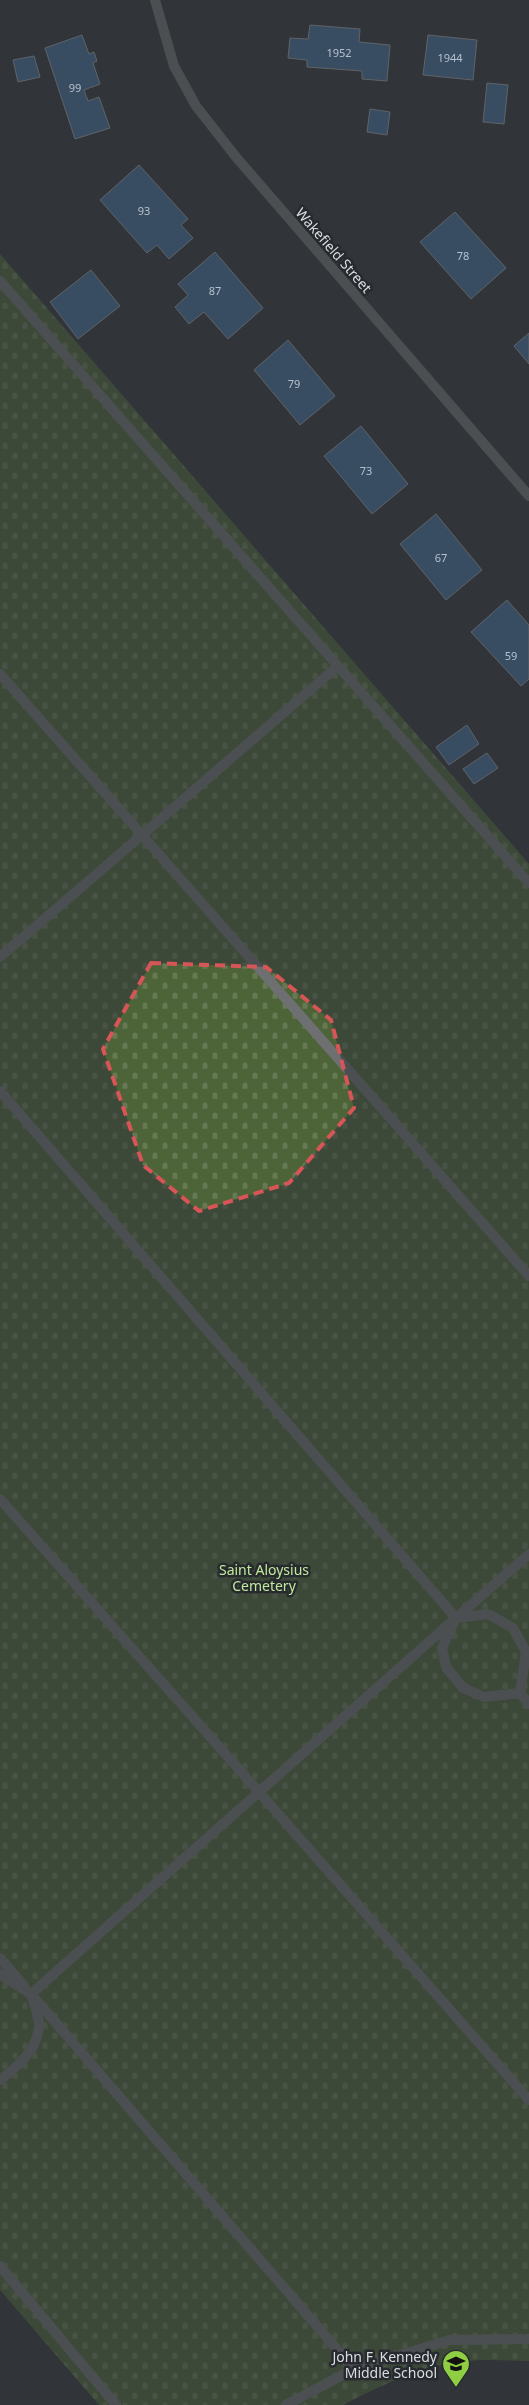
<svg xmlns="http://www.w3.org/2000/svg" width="529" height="2405" font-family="'Noto Sans',sans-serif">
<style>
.cemetery{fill:url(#cemetery-stones)}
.building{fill:#446a95;stroke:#979ba0}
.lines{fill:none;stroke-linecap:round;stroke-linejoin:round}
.service{stroke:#6e6f71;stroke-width:10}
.minor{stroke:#6e6f71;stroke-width:10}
.marked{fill:none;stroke:#d75556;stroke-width:4;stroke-dasharray:10 6;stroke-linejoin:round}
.labels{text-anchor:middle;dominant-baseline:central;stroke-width:5;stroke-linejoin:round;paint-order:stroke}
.number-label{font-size:11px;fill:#b5c0cd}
.street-label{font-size:14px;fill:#dbdde0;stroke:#272a2e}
.park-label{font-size:14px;fill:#c0e99a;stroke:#272a2e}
.poi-label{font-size:14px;fill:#dbdde0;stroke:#272a2e;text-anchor:end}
</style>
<defs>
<pattern id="cemetery-stones" width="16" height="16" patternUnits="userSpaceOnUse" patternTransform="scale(1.25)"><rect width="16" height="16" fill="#4d6338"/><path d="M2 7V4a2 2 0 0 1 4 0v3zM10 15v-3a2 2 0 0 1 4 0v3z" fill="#667954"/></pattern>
</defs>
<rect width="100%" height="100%" fill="#313438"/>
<path class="cemetery" d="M0 254 529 864V2361C509 2361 487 2359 467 2361 423 2365 382 2385 343 2405H99L0 2290Z"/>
<path class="building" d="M310 25 360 29 359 42 390 45 387 81 362 79V71L307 67V60L288 58 290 38 308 39Z
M82 35 89 54 94 52 97 61 93 63 100 84 84 90 88 101 99 97 110 128 75 139 45 48Z
M428 35 477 40 473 80 423 75Z
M34 56 40 77 18 82 13 60Z
M487 83 508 85 504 124 483 122Z
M370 109 390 112 387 135 367 132Z
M139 165 188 219 181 225 193 238 169 259 157 245 147 253 100 200Z
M455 212 506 268 471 299 420 242Z
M215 252 263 308 228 339 204 312 189 324 175 307 188 295 178 284Z
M91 270 120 306 78 339 50 302Z
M529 333V364L514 346Z
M288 340 335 396 300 425 254 370Z
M361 426 408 484 372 514 324 456Z
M436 514 482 570 446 600 400 544Z
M507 600 529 625V679L521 686 471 632Z
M467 725 479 744 449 765 436 747Z
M487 753 498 768 474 784 463 769Z"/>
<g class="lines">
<path class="service" d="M0 281 338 666 142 835 0 674
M338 666 529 883
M0 957 142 835 529 1276
M0 1091 456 1618
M0 1499 259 1792 31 1994 354 2369 286 2405
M456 1618 488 1614 513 1628 526 1652 520 1693
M456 1618 529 1554
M529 1704 520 1693 484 1697 463 1688 446 1667 442 1648 456 1618 259 1792 529 2100
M0 1958 24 1986
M0 1974 31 1994C34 2003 39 2015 39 2025 38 2050 18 2066 0 2080
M0 2266 116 2405
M354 2369 450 2340 529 2339"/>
<path class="minor" d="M155 0 174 66 196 106 236 157 529 496"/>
</g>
<path d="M0 0H529V2405H0ZM151 963 266 967 331 1020 354 1108 289 1183 199 1211 143 1165 103 1049Z" fill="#313438" fill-opacity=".55" fill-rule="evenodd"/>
<path class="marked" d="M151 963 266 967 331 1020 354 1108 289 1183 199 1211 143 1165 103 1049Z"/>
<defs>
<symbol id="school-pin" viewBox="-11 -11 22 30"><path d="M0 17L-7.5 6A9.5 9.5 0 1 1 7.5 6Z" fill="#8fcd42" stroke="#272a2e"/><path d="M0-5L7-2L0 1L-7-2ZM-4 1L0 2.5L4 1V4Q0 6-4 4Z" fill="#111"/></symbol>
</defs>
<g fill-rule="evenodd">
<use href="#school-pin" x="440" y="2348" width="32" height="43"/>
</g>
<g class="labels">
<g class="number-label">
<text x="339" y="52">1952</text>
<text x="450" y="57">1944</text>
<text x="75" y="87">99</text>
<text x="144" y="210">93</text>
<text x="463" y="255">78</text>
<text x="215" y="290">87</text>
<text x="294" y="383">79</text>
<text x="366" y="470">73</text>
<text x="441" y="557">67</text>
<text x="511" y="655">59</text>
</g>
<g class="street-label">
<text transform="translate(334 250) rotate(49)">Wakefield Street</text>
</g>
<g class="park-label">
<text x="264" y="1569">Saint Aloysius<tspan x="264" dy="16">Cemetery</tspan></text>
</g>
<g class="poi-label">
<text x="437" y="2356">John F. Kennedy<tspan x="437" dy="16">Middle School</tspan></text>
</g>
</g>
</svg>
